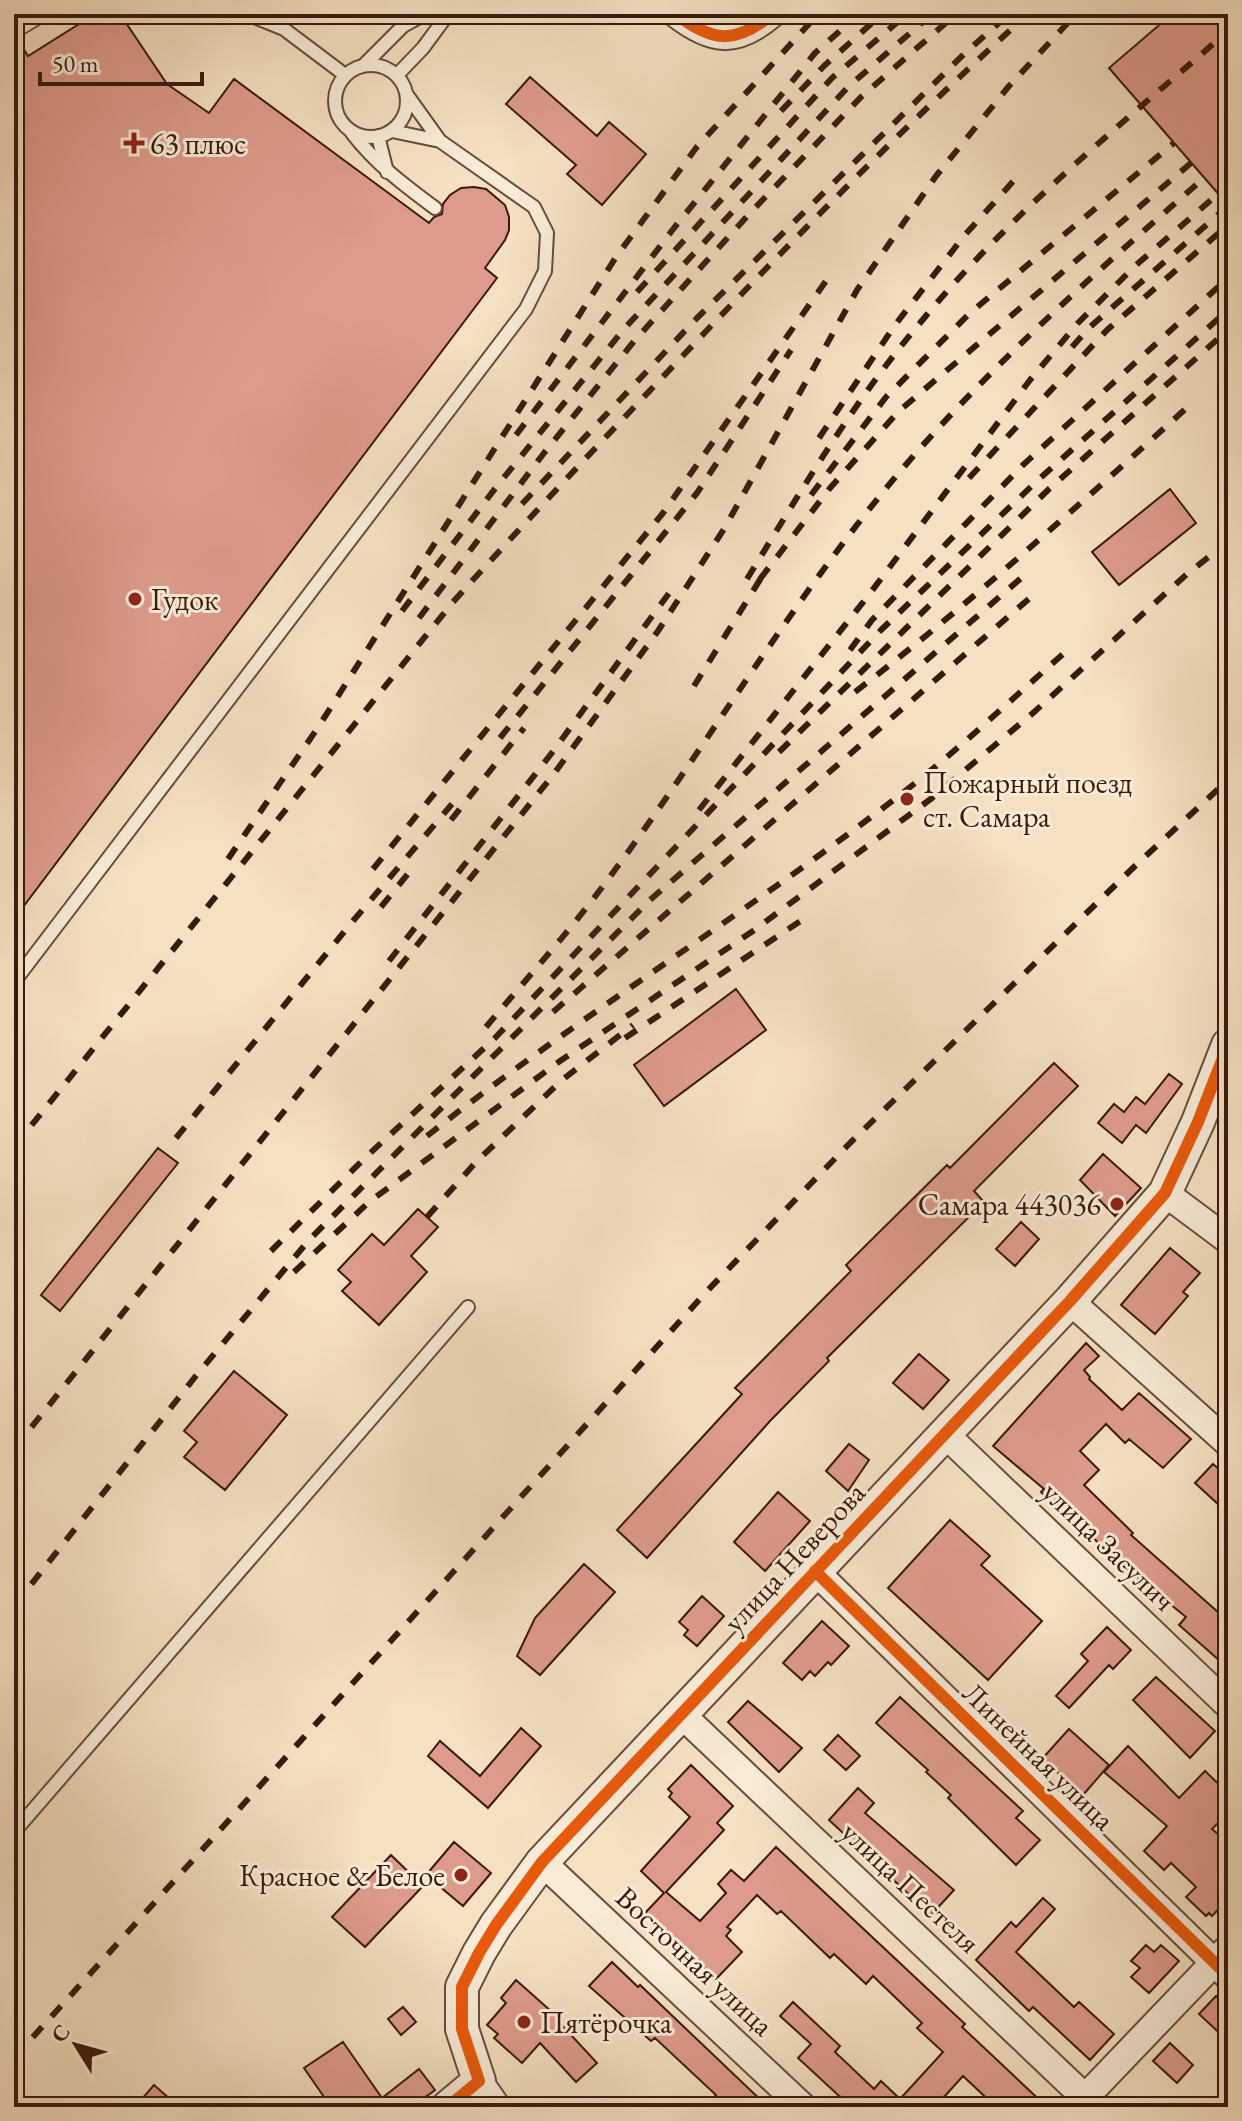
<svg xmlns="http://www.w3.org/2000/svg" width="1242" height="2121" font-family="'EB Garamond',serif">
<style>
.building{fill:#de9b8b;stroke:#381a0d;stroke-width:2}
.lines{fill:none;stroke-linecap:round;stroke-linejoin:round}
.service-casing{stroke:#674c3a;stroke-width:16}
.minor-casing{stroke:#674c3a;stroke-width:30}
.tertiary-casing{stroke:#674c3a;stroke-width:36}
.service{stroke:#f8ebd7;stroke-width:12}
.minor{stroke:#f8ebd7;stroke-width:26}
.tertiary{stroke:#f8ebd7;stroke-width:32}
.rail{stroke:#381a0d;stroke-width:6;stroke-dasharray:14 14;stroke-linecap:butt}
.cycleway-casing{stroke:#f8ebd7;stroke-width:17}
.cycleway{stroke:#e8590c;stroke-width:12}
.poi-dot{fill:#8f2418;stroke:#f8ebd7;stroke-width:3}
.labels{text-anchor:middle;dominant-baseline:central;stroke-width:6;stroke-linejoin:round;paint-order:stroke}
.poi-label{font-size:30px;fill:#381a0d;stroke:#f8ebd7;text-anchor:start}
.street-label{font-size:30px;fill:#381a0d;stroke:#f8ebd7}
</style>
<rect width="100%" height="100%" fill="#f5e0c1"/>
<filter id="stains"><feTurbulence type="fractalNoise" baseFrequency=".0025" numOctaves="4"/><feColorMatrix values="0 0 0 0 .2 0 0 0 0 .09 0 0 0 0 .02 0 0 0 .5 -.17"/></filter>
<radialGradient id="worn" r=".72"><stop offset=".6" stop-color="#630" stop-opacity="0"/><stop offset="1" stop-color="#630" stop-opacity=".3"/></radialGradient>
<path class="building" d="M95 14H120L167 84 209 113 234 79 429 223 434 217 442 214 443 204 450 195 461 188 474 187 486 189 505 205 509 217V230L505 240 485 268 497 278 14 919V41L18 40 28 56Z
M1172 14H1228V205L1109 68Z
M530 77 597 136 609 122 646 154 602 205 567 174 576 165 506 104Z
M1170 489 1196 523 1119 585 1092 552Z
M736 989 766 1030 664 1106 634 1065Z
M1054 1063 1078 1086 974 1191 984 1202 827 1358 829 1361 770 1421 647 1558 617 1530 742 1394 735 1388 851 1271 846 1265 947 1165 950 1168Z
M1169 1074 1182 1084 1146 1133 1136 1125 1122 1143 1098 1123 1114 1104 1124 1112 1136 1097 1145 1104Z
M158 1148 178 1163 60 1311 41 1295Z
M1103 1154 1141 1188 1115 1216 1080 1180Z
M418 1209 438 1227 411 1256 427 1272 379 1325 342 1291 351 1282 338 1270 372 1234 384 1245Z
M1021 1222 1039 1239 1015 1266 996 1249Z
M1170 1248 1200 1273 1183 1292 1188 1296 1155 1334 1121 1305Z
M1086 1343 1099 1356 1084 1370 1090 1377 1089 1379 1122 1410 1139 1393 1191 1439 1163 1468 1129 1439 1125 1443 1106 1424 1080 1451 1099 1470 1084 1485 1133 1533 1131 1535 1228 1621V1668L1179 1625 1186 1617 1111 1556 1063 1507 1060 1510 1041 1492 1044 1489 993 1446Z
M919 1354 949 1380 923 1409 893 1383Z
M234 1371 287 1415 225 1490 184 1457 197 1442 184 1431Z
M849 1444 869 1460 848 1491 826 1471Z
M1213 1464 1228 1477V1496L1219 1505 1195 1483Z
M778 1492 810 1521 765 1571 734 1542Z
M950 1520 990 1556 981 1565 1042 1621 988 1680 888 1588Z
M584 1564 615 1592 540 1675 517 1656 535 1618Z
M702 1596 724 1616 697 1646 684 1635 688 1630 679 1622Z
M822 1621 849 1646 831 1665 828 1662 815 1676 810 1671 802 1680 783 1663Z
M1107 1627 1131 1650 1113 1669 1109 1665 1069 1708 1056 1696 1088 1661 1081 1654Z
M1156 1677 1215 1731 1190 1758 1133 1700Z
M900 1697 1023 1811 1016 1818 1040 1840 1016 1865 948 1798 951 1795 926 1772 928 1770 876 1723Z
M748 1701 802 1748 779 1772 728 1722Z
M521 1728 541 1746 488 1808 428 1756 440 1741 480 1776Z
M1069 1729 1109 1765 1083 1795 1042 1759Z
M838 1735 860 1756 846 1770 824 1750Z
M1128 1746 1179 1798 1205 1771 1228 1793V1813L1212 1829 1228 1843V1899L1212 1916 1209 1913 1206 1916 1186 1897 1196 1887 1171 1863 1164 1870 1144 1851 1167 1826 1104 1772Z
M691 1765 733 1806 717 1823 724 1830 666 1892 700 1921 726 1893 718 1884 731 1870 744 1881 776 1847 965 2024 962 2027 1047 2107H996L963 2076 935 2107H851L798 2058 811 2044 780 2016 793 2002 840 2046 835 2052 874 2089 881 2081 900 2099 943 2052 917 2028 922 2023 873 1976 866 1984 834 1954 830 1958 781 1911 777 1914 757 1895 727 1927 731 1930 726 1936 742 1952 716 1979 645 1913 664 1893 641 1871 690 1817 669 1797 672 1793 668 1789Z
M858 1788 874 1803 865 1813 954 1890 931 1915 829 1820Z
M454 1842 491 1873 463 1906 426 1875Z
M391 1855 423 1886 365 1947 332 1917Z
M1043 1898 1055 1909 1016 1952 1074 2007 1079 2002 1114 2034 1090 2060 1033 2007 1029 2011 976 1960 1011 1922 1016 1927Z
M1146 1945 1154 1952 1161 1945 1179 1961 1149 1993 1131 1977 1140 1968 1131 1961Z
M612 1962 638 1987 640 1985 768 2107H705L716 2095 655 2038 651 2041 589 1986Z
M516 1980 561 2020 559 2022 597 2063 576 2082 540 2043 522 2063 494 2038 498 2034 487 2025 506 2003 501 1998Z
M1216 1996 1228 2007V2041L1199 2014Z
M403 2007 416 2022 401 2035 388 2019Z
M343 2042 382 2098 419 2069 435 2090 412 2107H331L304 2068Z
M1170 2043 1193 2065 1177 2083 1153 2061Z
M154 2085 179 2107H135Z"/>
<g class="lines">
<defs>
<path id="service" d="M247 14 284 29 345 75
M14 32 44 14
M335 101a36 36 0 1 1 72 0a36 36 0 1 1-72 0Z
M364 65 403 26 425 14
M397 75 423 48 448 14
M392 131 440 141
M352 133C376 164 404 185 435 208
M378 136 387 172
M14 982 526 309 545 271 547 233 534 207 440 141 407 95
M14 1832 468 1307"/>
<path id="minor" d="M676 14C712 42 736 45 772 14
M1165 1193 1228 1240
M1070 1301 1228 1443
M945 1434 1228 1705
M815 1571 1228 1976
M682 1715 1095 2107
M542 1862 803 2107
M479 2081 497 2107
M1076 2107 1228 1948"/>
<path id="tertiary" d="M448 2107 479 2081 462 2029V1987L479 1953 496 1925 542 1862 1070 1301 1165 1193 1198 1122 1228 1045"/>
</defs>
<use href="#service" class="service-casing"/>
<use href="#minor" class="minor-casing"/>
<use href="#tertiary" class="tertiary-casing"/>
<use href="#service" class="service"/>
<use href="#minor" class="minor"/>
<use href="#tertiary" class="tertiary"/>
<path class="rail" d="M781 111 824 66 882 14
M637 292 832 78 907 14
M1072 347 1090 327 1228 206
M516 435 674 228 815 53 859 14
M819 438 895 325 964 236 1018 176
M969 478 1107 330 1228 225
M811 495 886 397 970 313 1174 143
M522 504 697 318 964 54 1009 14
M747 579C801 491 853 402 920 323 1010 213 1122 124 1228 31
M760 579 830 488 899 411 1191 163
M402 611 497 486 624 329 848 87 932 14
M419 618 544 453 635 340 751 212 861 97 956 14
M850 650 872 620 1023 465 1228 278
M694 686 766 570
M855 692C972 602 1081 503 1191 404
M500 738 697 493 791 350
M779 752 1049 489 1228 330
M699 810 868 596 1030 380 1078 323 1135 266 1218 194
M451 820 524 728
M228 859 319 726 616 257 696 148 818 14
M373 869 663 513 833 271
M381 907 411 870
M389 961 551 754 672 589
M553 1012 1039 590
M486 1027C527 978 571 930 609 878 713 738 801 584 916 453 1004 353 1104 265 1204 178
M625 1038 802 920
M427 1136C584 1012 756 908 914 784 967 742 1017 694 1069 649
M176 1138 353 921 452 804
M14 1147 453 602C526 521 601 442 676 363 789 243 905 125 1028 14
M427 1217 476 1162 562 1080 633 1025
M271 1251 367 1156 495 1038 881 630 1037 481 1228 310
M294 1272 369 1202 560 1061 753 931 932 798 1033 713 1187 574 1228 542
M14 1449 553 775 658 631 724 529 857 290 936 176 1009 86 1076 14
M14 1606 195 1377 309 1240 650 900 1027 573
M14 2058 708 1290 850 1143 1137 864 1228 780"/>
<defs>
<path id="cycleway" d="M676 14C712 42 736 45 772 14
M815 1571 1228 1976
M448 2107 479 2081 462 2029V1987L479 1953 496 1925 542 1862 1070 1301 1165 1193 1198 1122 1228 1045"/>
</defs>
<use href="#cycleway" class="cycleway-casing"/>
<use href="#cycleway" class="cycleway"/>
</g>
<g class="poi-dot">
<path d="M130 131h8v8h8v8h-8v8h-8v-8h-8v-8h8z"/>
<circle cx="135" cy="599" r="8"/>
<circle cx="907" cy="799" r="8"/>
<circle cx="1117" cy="1204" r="8"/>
<circle cx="461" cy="1875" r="8"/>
<circle cx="524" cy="2022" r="8"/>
</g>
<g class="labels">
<g class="poi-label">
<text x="150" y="143">63 плюс</text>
<text x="151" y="599">Гудок</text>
<text x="923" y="782">Пожарный поезд<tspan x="923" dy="34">ст. Самара</tspan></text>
<text x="1101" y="1204" text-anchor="end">Самара 443036</text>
<text x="445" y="1875" text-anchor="end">Красное &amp; Белое</text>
<text x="540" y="2022">Пятёрочка</text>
</g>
<g class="street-label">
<text transform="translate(1109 1546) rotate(44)">улица Засулич</text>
<text transform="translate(794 1557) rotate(-47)">улица Неверова</text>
<text transform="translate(1039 1756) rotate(44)">Линейная улица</text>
<text transform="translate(911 1887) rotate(43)">улица Пестеля</text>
<text transform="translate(695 1961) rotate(43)">Восточная улица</text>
</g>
</g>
<rect width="1242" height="2121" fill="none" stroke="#f5e0c1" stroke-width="48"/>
<rect x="16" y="16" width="1210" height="2089" fill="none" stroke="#381a0d" stroke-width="4"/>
<rect x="24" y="24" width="1194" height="2073" fill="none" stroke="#381a0d" stroke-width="2"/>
<g transform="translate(76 2045) rotate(307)" stroke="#f8ebd7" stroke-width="6" paint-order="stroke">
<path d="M0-6L14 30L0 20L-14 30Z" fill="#381a0d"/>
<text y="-12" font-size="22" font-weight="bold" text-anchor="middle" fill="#381a0d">С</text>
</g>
<path d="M40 72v12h162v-12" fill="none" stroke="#381a0d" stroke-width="4"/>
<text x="52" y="72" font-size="24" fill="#381a0d" stroke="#f8ebd7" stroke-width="6" paint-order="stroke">50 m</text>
<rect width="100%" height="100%" filter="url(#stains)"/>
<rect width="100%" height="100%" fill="url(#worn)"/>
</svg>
